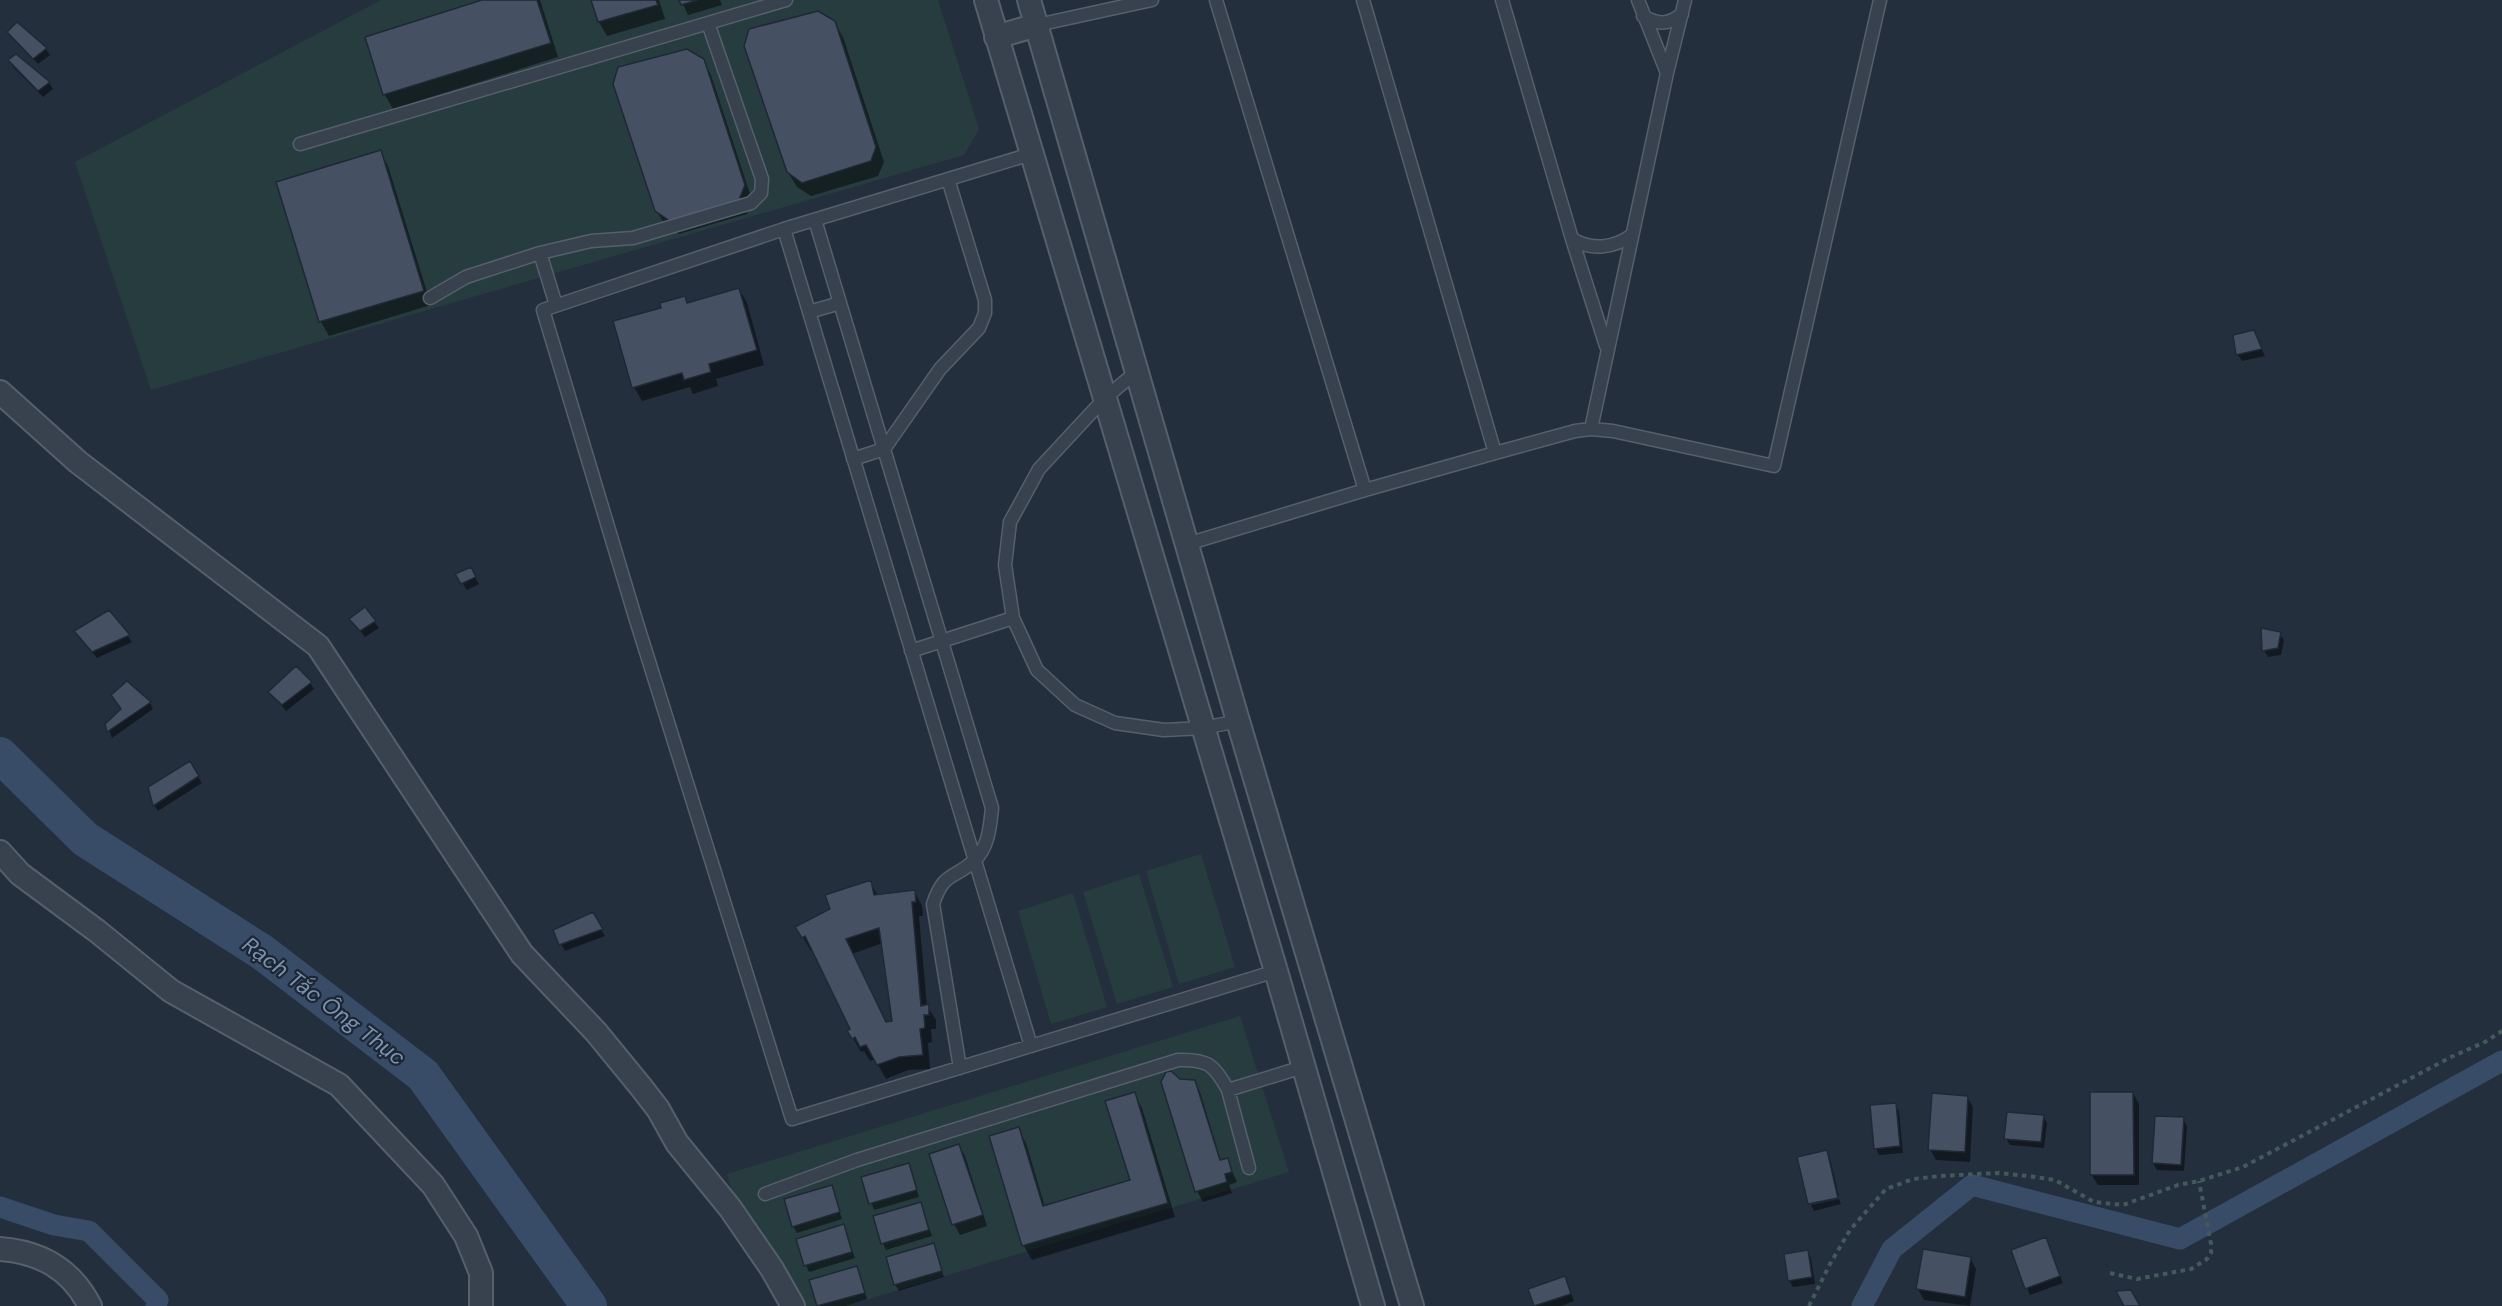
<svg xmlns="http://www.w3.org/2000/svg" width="2502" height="1306" font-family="'DM Sans',sans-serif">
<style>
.green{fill:#263c3f}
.shadow{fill:#0007;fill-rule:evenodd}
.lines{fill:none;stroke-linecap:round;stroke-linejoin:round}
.canal{stroke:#394c67;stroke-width:21}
.river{stroke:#394c67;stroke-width:36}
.building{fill:#455162;stroke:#1f2835;stroke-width:1.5;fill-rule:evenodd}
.service-casing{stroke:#565f6c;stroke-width:15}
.minor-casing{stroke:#565f6c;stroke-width:26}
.path{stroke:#44595c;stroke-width:4;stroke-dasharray:4.5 4.5;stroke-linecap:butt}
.service{stroke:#38414e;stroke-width:12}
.minor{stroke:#38414e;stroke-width:22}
.labels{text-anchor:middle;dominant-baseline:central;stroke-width:4.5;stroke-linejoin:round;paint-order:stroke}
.water-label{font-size:22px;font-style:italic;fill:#7c92b1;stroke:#1d2633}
</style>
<rect width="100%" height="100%" fill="#242f3e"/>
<path class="green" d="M381 0H938L979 129 964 155 151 390 75 162Z
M1201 854 1235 967 1179 984 1146 871Z
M1139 874 1173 987 1117 1004 1083 892Z
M1073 893 1107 1007 1051 1024 1018 911Z
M1240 1016 1289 1172 846 1306H801L736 1205 727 1174Z"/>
<path class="shadow" d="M487 0H540L558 57 393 109 385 95 367 38Z
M593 0H659L665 19 607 36 599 22Z
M681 0H720L722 5 688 15Z
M834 22 843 37 884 162 878 176 811 196 797 187 788 172Z
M17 24 46 49 50 55 38 64 9 32Z
M16 56 49 83 53 89 43 97 13 67 10 60Z
M703 60 711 75 752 200 747 214 679 234 665 225 656 210Z
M380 152 388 166 431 305 329 336 321 322 278 183Z
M739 289 747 303 764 365 716 379 718 386 693 394 690 387 642 401 634 387 663 309 685 298 688 304Z
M2235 336 2257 339 2265 356 2242 361 2238 355Z
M470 569 479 584 467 590 457 574Z
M364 609 379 628 365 637 351 619Z
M109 612 132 642 97 658 76 632Z
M2280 634 2284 640 2281 655 2268 657 2264 650Z
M310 683 314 689 286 711 270 692Z
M150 703 153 709 112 738 107 725Z
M189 763 202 783 158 811 154 805Z
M870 882 878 896 914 891 922 906 923 916H919L927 1006 936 1020V1029H931L932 1042 928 1043 930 1069 908 1070 886 1079 875 1059 870 1061 864 1051 861 1052 849 1031 852 1029 814 950 811 951 797 927 832 910ZM883 943 893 1022 887 1024 852 954Z
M592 914 605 936 565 951 561 944Z
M1194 1081 1200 1092 1221 1161 1227 1160 1237 1182 1229 1185 1232 1193 1203 1202 1197 1191Z
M2133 1093 2139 1104V1185H2098L2091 1174Z
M1134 1094 1142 1108 1175 1217 1032 1260 1024 1246 990 1137 1018 1129 1026 1143 1045 1207 1131 1181Z
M1967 1097 1973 1107 1970 1162 1936 1160 1930 1149Z
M1895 1105 1899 1111 1903 1153 1879 1155 1876 1148Z
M2043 1117 2047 1123 2044 1148 2010 1145 2006 1138Z
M2157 1117 2183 1119 2187 1126 2184 1171 2157 1170 2153 1163Z
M959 1146 965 1156 987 1226 960 1235 954 1224Z
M1826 1152 1830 1158 1839 1196 1809 1203Z
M908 1165 919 1197 874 1210 863 1178Z
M831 1187 842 1219 797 1233 793 1226Z
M1839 1199 1841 1204 1814 1211 1811 1205Z
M920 1204 932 1236 886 1250 883 1243Z
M843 1226 855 1258 809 1272 806 1265Z
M933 1245 944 1277 899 1291 895 1284Z
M2049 1245 2063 1283 2030 1295 2012 1251Z
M1807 1251 1811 1258 1815 1284 1793 1287 1789 1280Z
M1970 1258 1976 1269 1970 1306 1924 1300 1918 1289Z
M856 1267 867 1299 846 1306H818L811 1281Z
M1568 1285 1574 1301 1561 1306H1535L1530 1290Z"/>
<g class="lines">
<path class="canal" d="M0 1207 54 1225 89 1231 158 1300 156 1306
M1862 1306 1892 1249 1972 1185 2180 1239 2502 1061"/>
<path class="river" d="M0 755 85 839 262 952 423 1075 589 1306"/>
</g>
<path class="building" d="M482 0H537L551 43 383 95 365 37Z
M591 0H656L658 5 598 22Z
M679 0H698L681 5Z
M818 11 835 21 876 147 871 161 802 183 787 172 744 46 749 29Z
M17 22 47 48 33 59 7 32Z
M687 49 704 59 745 185 739 200 670 221 655 211 613 84 618 67Z
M16 54 50 82 38 91 8 60Z
M381 150 424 291 319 322 276 182Z
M739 288 757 350 709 364 711 372 684 380 682 373 632 388 613 321 661 308 660 303 685 296 687 303Z
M2254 330 2262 349 2236 355 2233 335Z
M471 567 476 577 461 584 455 574Z
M365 607 376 621 360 631 349 619Z
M109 610 130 635 92 652 74 631Z
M2261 628 2281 632 2278 648 2262 651Z
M296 666 312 682 282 705 268 692Z
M127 681 151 702 107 732 105 724 121 709 111 695Z
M190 761 199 776 153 806 148 787Z
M871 880 874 895 915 890 916 902H912L921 1006 929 1004V1015H924L925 1028 920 1029 923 1055 899 1057 877 1065 866 1045 860 1047 855 1037 852 1039 847 1031 850 1029 805 936 802 938 795 927 830 909 825 895ZM879 928 892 1021 886 1022 846 939Z
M593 912 603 929 559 945 553 930Z
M1171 1071 1180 1079 1195 1080 1220 1160 1228 1158 1232 1172 1225 1174 1227 1182 1195 1192 1161 1082 1166 1072Z
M1135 1092 1168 1203 1022 1246 989 1136 1019 1127 1043 1206 1130 1180 1105 1101Z
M2090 1092H2133L2134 1175H2090Z
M1932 1093 1968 1096 1965 1152 1928 1150Z
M1896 1103 1900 1146 1874 1149 1870 1105Z
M2007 1112 2044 1115 2041 1142 2004 1139Z
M2155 1116 2184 1117 2181 1165 2152 1163Z
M959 1144 983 1215 952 1225 929 1154Z
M1827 1150 1838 1198 1808 1204 1797 1157Z
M909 1163 917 1190 869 1204 861 1177Z
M832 1185 840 1212 792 1227 784 1199Z
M921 1202 929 1230 881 1244 873 1216Z
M844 1224 852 1252 804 1266 796 1239Z
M2046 1237 2060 1276 2025 1289 2011 1250Z
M934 1243 942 1271 894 1285 886 1257Z
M1923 1249 1971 1257 1965 1297 1916 1289Z
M1808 1250 1812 1277 1788 1281 1784 1254Z
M857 1266 865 1293 817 1306 809 1280Z
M1565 1276 1571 1294 1534 1306 1528 1289Z
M2131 1290 2140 1306H2124L2116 1291Z"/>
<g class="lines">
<defs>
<path id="service" d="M1363 0 1495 453
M1502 0 1572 239 1606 346
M1643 16C1658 25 1668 25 1682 14
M1037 25 1152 0
M1667 73 1685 0
M300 144 786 0
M1031 154 784 229 543 310 636 620 792 1119 1276 971
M815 220 992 808C990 826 989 847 974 861 953 880 944 871 933 904L960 1068
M784 229 1031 1046
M1572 239C1592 251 1614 248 1632 235
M540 253 556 305
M430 298 466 277 540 253 591 241 633 238 751 203 761 193 762 179 708 23
M809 312 840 303
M1136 372 1104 399 1039 469 1010 522 1005 565 1013 618 1037 670 1075 705 1115 723 1164 730 1203 728 1238 721
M1591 429 1613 431 1774 466 1880 0
M853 459 884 449 940 369 979 328 985 313V300L948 179
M1365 490 1495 453 1575 431 1591 429 1667 73 1638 0
M1187 544 1365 490 1216 0
M911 651 1013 618
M1228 1090 1303 1067
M765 1194 857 1160 1178 1060C1207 1059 1214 1064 1228 1090L1249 1168"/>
<path id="minor" d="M986 0 1276 971 1373 1306
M1029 0 1238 721 1412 1306
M996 37 1037 25
M0 392 78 462 318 646 522 954 596 1032 641 1087 658 1109 677 1143 730 1208 772 1269 793 1306
M0 852 20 874 97 931 171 991 339 1085 433 1185 466 1236 481 1273V1306
M0 1249C41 1252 71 1269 90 1306"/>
</defs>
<use href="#service" class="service-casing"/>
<use href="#minor" class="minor-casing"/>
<path class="path" d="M2110 1273 2137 1279 2191 1269 2207 1259 2211 1253V1244L2199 1181
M1809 1306 1830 1264 1850 1230 1886 1189 1913 1179 1940 1176 1998 1173 2028 1176 2055 1180 2094 1202 2123 1205 2178 1185 2199 1181 2243 1167 2451 1057 2485 1042 2502 1031"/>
<use href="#service" class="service"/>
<use href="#minor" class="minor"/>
</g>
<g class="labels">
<g class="water-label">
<text transform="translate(324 1001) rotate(37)">Rạch Tắc Ông Thục</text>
</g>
</g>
</svg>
